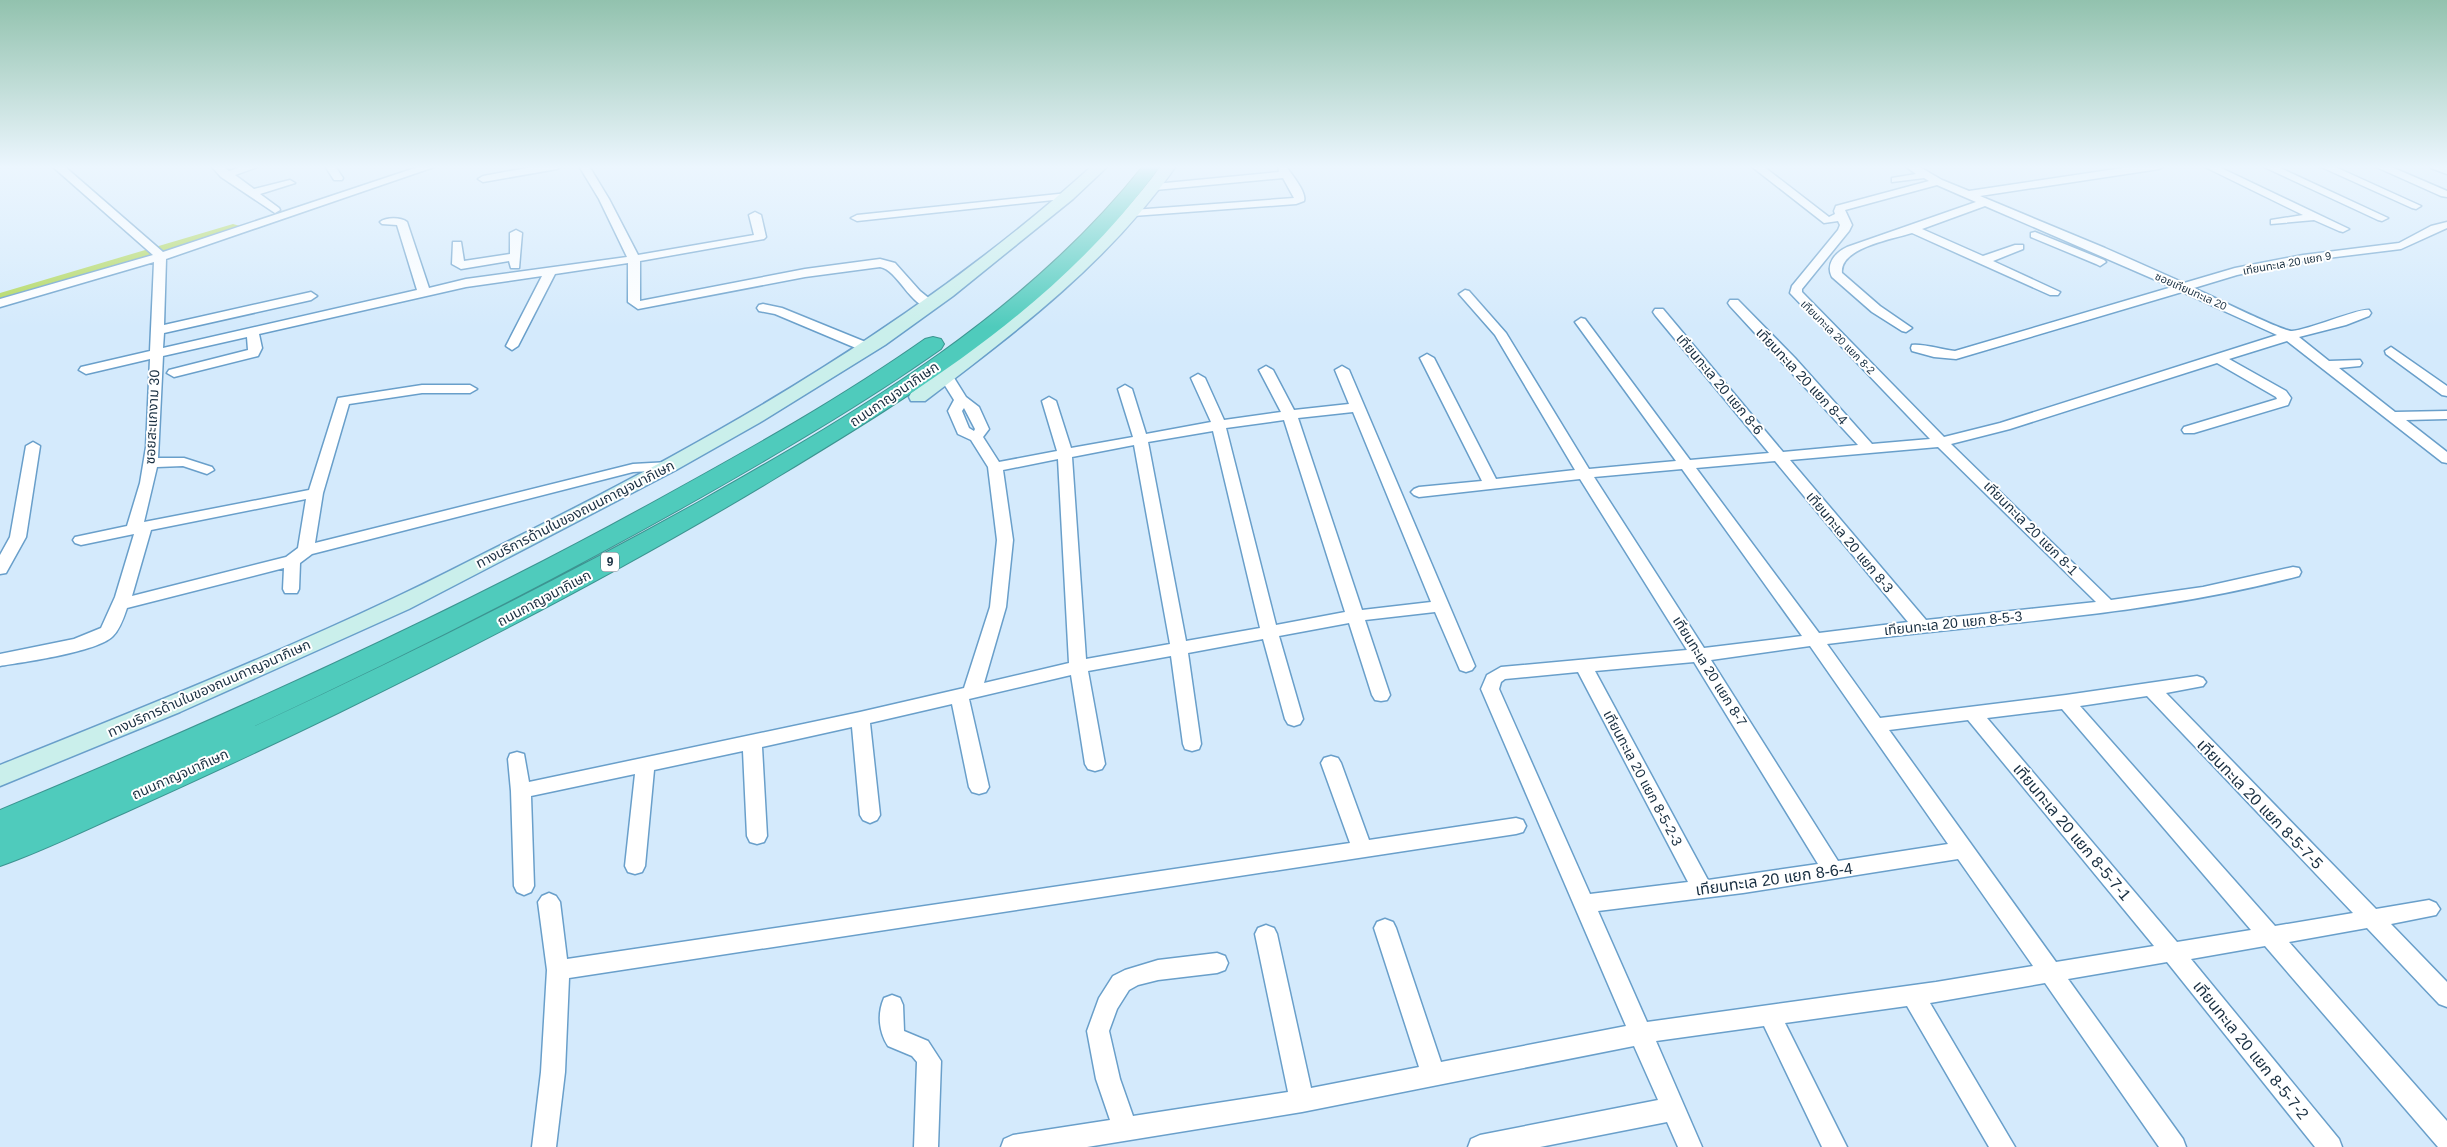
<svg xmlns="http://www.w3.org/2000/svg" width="2447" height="1147" font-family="Arial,'Noto Sans Thai',sans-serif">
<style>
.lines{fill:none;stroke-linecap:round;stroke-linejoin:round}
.river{fill:#b1d756;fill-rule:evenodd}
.minor-casing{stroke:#699fca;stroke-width:3}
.secondary-casing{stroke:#699fca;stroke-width:3}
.motorway-casing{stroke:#3c9491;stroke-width:2}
.minor{fill:#fff;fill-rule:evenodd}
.secondary{fill:#caefeb;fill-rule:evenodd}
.motorway{fill:#4fcbbc;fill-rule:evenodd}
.labels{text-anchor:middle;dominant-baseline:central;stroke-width:4;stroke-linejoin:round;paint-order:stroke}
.far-street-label{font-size:11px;fill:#192f41;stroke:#fff}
.shield{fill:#fff;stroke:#5e6d7a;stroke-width:1}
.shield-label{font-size:12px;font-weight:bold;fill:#192f41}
.street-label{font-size:14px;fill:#192f41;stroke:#fff}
.near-street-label{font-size:16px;fill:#192f41;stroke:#fff}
</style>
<rect width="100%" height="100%" fill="#d4eafc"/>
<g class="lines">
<path class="river" d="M233 224 240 226 242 230 240 234 0 306V293Z"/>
<defs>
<path id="minor" d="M52 166H64L163 252 421 166H437L166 259 164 325 311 292 317 296 311 300 164 333 163 348 417 290 397 225 382 224 380 222C386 217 401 217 407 222L429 288 466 279 627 257 599 199 579 166H589L609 199 638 255 754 235 749 215 755 212 761 215 766 237 764 239 640 261V301L805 269 880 259 895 263 920 291 936 304 934 307C912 312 899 270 880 267L805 277 638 309 628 302V263L555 274 518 346 512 350 506 346 542 276 466 287 259 334 262 348 258 356 174 377 167 373 169 370 248 350 247 337 163 356 158 458H184L212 467 214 470 207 474 183 466 157 467 144 522 309 490 338 398 422 385H470L477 389 470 393H422L349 404 323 493 315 543 633 464 669 462 676 466 669 470 633 472 312 554 300 563 299 589 297 593H285L283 589 284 568 127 608C124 617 120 629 113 636 98 652 23 662 0 666V654L74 639 101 628 115 597 134 534 81 545 75 543 73 540 75 537 127 526 140 483 146 447 150 359 86 374 79 370 81 367 150 351 154 262 0 307V299L153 255ZM306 499 298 548 286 557 132 596 151 530Z
M211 166H223L229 171 243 166H260L235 175 254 189 290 180 295 183 260 194 279 208 280 210 275 213 221 177Z
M325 166H335L343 178 342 180H334Z
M538 166H562L557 169 483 182 478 179 483 176Z
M1278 166H1286C1291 174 1307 192 1304 201L1296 204 1133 216 1128 213 1133 210 1294 198 1283 178 1155 190 1150 187 1155 184 1279 172Z
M1751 166H1763L1829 217 1835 214 1834 211 1836 206 1929 181 1924 178 1892 182V178L1916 174 1905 166H1918L1942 180 1969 191 2136 166H2164L2159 169 1980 196 2105 248 2184 283 2235 268 2303 255 2399 243 2431 226 2447 222V228L2401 249 2303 261 2237 275 2194 288C2207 294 2284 332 2292 331 2309 330 2359 308 2369 310L2371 313 2369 316 2346 325 2299 337 2329 361 2360 360 2362 363 2360 366 2339 368 2395 412 2447 411V419L2406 420 2447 452V463L2442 462 2287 341 2229 359 2286 391 2291 398 2288 405 2194 433H2184L2182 430 2184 427 2277 399 2276 397 2217 363 2010 429 1951 444 2111 600 2203 587 2293 567 2299 568 2301 572 2299 576C2145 617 1984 623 1827 644L1880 718 2066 695 2197 676 2203 678 2206 682 2203 686 2166 693 2376 909 2429 900 2436 903 2440 909 2436 915 2391 924 2447 982V1007L2439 1004 2367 928 2289 942 2447 1121V1147H2438L2265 946 2191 959 2339 1139 2342 1147H2315L2167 962 2068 979 2183 1139 2186 1147H2159L2045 983 1930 1003 2015 1147H1989L1907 1006 1785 1023 1847 1147H1822L1764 1026 1656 1041 1702 1147H1678L1667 1122 1540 1147H1468L1471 1139 1480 1135 1658 1100 1634 1046 1302 1112 1087 1147H1001L1004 1139 1013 1135 1110 1120 1096 1079 1087 1031 1099 998 1113 976 1125 970 1158 960 1217 953 1225 956 1228 963 1225 970 1217 973 1158 980 1138 985 1129 990 1117 1009 1109 1031 1120 1079 1133 1116 1288 1092 1255 934 1258 928 1266 925 1274 928 1277 934 1311 1088 1419 1067 1374 928 1377 922 1385 919 1393 922 1396 928 1441 1062 1626 1026 1481 689 1487 675 1501 667 1687 650 1580 479 1419 497 1414 495 1411 492 1414 489 1419 487 1482 481 1420 358 1427 354 1434 358 1496 479 1575 470 1495 335 1459 294 1465 290 1469 291 1506 333 1589 469 1676 461 1575 322 1581 318 1585 319 1690 460 1769 453 1655 315 1653 312 1655 309H1663L1783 452 1858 445 1730 306 1728 303 1730 300H1738L1795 358 1872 444 1930 439 1790 293 1792 286 1838 230 1840 225 1838 221 1824 223ZM1937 185 1976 202 1847 247C1836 252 1825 264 1832 277L1872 312 1902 331 1906 332 1912 328 1880 306 1842 273C1839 248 1893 239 1912 233L2050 295H2058L2060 292 1993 261 2023 249V245H2015L1983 256 1922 229 1985 206 2172 287 1955 351C1945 350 1920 343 1912 345L1911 348 1912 351 1934 357 1956 359 2182 292 2277 335 2000 423 1944 437 1802 292V289L1849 231 1852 225 1845 210ZM1938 447 2095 601 2096 602 1926 620 1790 460ZM1775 461 1908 622 1819 633 1696 468ZM1682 469 1802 636 1704 648 1594 477ZM1810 646 1948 844 1838 861 1711 660ZM1694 662 1818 864 1708 880 1595 671ZM1578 672 1688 882 1590 894 1499 689 1501 682 1505 679ZM2147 696 2353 913 2275 926 2080 706ZM2062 709 2251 930 2177 942 1987 718ZM1968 720 2154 946 2056 962 1889 730ZM1958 859 2033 966 1936 982 1647 1022 1598 911 1743 893Z
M2203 166H2217L2349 229 2343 232 2339 231 2314 220 2271 224V220L2303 215Z
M2262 166H2276L2388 218 2382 221 2378 220Z
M2319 166H2333L2421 206 2416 209 2412 208Z
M2374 166H2389L2447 191V197L2441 196Z
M2430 166 2447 167V174L2431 168Z
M1068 193 1072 194V198L857 221 851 218 857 215Z
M516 230 522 233 519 268H511L509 261 461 269 452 264 453 242H461L464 261 510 254V233Z
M2035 232 2104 260 2106 262 2100 266 2096 264 2031 237V233Z
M763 304 782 308 873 345 874 348 868 352 863 351 775 314 759 311 757 308 759 305Z
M2391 347 2447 386V396L2442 395 2386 354 2385 351Z
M1266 366 1273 370 1294 410 1349 404 1335 370 1342 366 1349 370 1475 666 1472 670 1466 672 1460 670 1435 612 1365 620 1390 695 1387 700 1381 701 1375 700 1372 695 1349 623 1279 636 1303 719 1300 724 1294 726 1288 724 1285 719 1263 639 1188 653 1201 744 1199 749 1192 751 1185 749 1183 744 1171 656 1088 671 1105 764 1102 769 1095 771 1088 769 1085 764 1071 675 969 699 989 787 986 792 979 794 972 792 969 787 952 704 870 723 880 815 877 820 870 823 863 820 860 815 852 727 762 747 767 836 764 842 757 844 750 842 747 836 743 751 654 770 645 866 642 872 635 874 628 872 625 866 635 774 531 796 534 886 531 892 524 895 517 892 514 886 511 791 508 759 510 754 517 752 524 754 529 782 860 712 964 688 990 607 997 540 988 467 971 440 958 434 948 411 954 400 939 376 941 373H951L966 397 979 407 989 429 983 437 999 462 1057 451 1042 401 1049 397 1056 401 1071 448 1133 437 1118 389 1125 385 1132 389 1146 434 1211 422 1191 378 1198 374 1205 378 1224 420 1281 412 1259 370ZM964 408 975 429 974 431 969 428 962 411ZM1353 412 1431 602 1362 610 1298 418ZM1284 420 1345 612 1276 625 1226 428ZM1213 431 1260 628 1186 641 1148 442ZM1134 445 1170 644 1086 659 1072 457ZM1058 459 1069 663 984 683 1006 607 1013 540 1003 470Z
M33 442 40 446 26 537 6 573 0 574V555L10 537 26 446Z
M1331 756 1338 758 1341 763 1369 840 1516 818 1523 820 1526 826 1523 832 1516 834 569 978 565 1072 556 1147H532L541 1072 547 970 538 902 542 896 549 893 556 896 560 902 567 959 1350 843 1321 763 1324 758Z
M892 995 900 998 903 1005 904 1031 928 1041 941 1061 938 1147H914L917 1062 912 1056 888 1046C879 1032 877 1014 884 998Z"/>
<path id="secondary" d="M1092 166H1108L1073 199 953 296 885 345 759 423 676 470 409 609 180 712 0 786V765C132 712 265 659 394 598 439 577 484 553 529 531 729 431 925 317 1092 166Z
M1161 166H1176C1109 262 1017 331 925 401H911L909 397 911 393C1003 325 1093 258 1161 166Z"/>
<path id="motorway" d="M1143 166H1160C1062 303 921 390 779 476 637 562 488 640 338 713 268 747 197 780 126 812 85 830 43 851 0 866V810C225 716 448 616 661 498 752 448 841 398 925 339L933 337 941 339 944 344 941 349C860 406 775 455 689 504 531 593 368 674 203 750 373 672 541 590 704 499 865 408 1026 313 1143 166Z"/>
</defs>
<use href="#minor" class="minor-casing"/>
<use href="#secondary" class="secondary-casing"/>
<use href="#motorway" class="motorway-casing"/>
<use href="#minor" class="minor"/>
<use href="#secondary" class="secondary"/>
<use href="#motorway" class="motorway"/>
</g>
<linearGradient id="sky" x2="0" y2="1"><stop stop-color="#92c2ae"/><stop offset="0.51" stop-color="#ecf6fe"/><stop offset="1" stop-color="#ecf6fe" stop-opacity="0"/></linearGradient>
<rect width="2447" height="327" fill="url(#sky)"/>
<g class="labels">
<g class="far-street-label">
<text transform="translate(2287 263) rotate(-10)">เทียนทะเล 20 แยก 9</text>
<text transform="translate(2191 291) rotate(24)">ซอยเทียนทะเล 20</text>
<text transform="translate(1838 337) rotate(45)">เทียนทะเล 20 แยก 8-2</text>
</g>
<rect class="shield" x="601" y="552.5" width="18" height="19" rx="4"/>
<g class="shield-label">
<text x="610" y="562">9</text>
</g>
<g class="street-label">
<text transform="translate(1802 376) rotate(47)">เทียนทะเล 20 แยก 8-4</text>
<text transform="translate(1720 384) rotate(50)">เทียนทะเล 20 แยก 8-6</text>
<text transform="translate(894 394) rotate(-34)">ถนนกาญจนาภิเษก</text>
<text transform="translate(152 417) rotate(-87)">ซอยสะแกงาม 30</text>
<text transform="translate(575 514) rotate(-27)">ทางบริการด้านในของถนนกาญจนาภิเษก</text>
<text transform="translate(2031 528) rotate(45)">เทียนทะเล 20 แยก 8-1</text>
<text transform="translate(1850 542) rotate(50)">เทียนทะเล 20 แยก 8-3</text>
<text transform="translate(544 598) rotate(-28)">ถนนกาญจนาภิเษก</text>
<text transform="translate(1953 623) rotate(-6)">เทียนทะเล 20 แยก 8-5-3</text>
<text transform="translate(1710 671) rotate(58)">เทียนทะเล 20 แยก 8-7</text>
<text transform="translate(209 688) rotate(-24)">ทางบริการด้านในของถนนกาญจนาภิเษก</text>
<text transform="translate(180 774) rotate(-24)">ถนนกาญจนาภิเษก</text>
<text transform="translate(1643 778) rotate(62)">เทียนทะเล 20 แยก 8-5-2-3</text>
</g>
<g class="near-street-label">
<text transform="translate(2260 804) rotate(46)">เทียนทะเล 20 แยก 8-5-7-5</text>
<text transform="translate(2072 832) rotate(50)">เทียนทะเล 20 แยก 8-5-7-1</text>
<text transform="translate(1774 879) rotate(-8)">เทียนทะเล 20 แยก 8-6-4</text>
<text transform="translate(2251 1050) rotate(51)">เทียนทะเล 20 แยก 8-5-7-2</text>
</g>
</g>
</svg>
